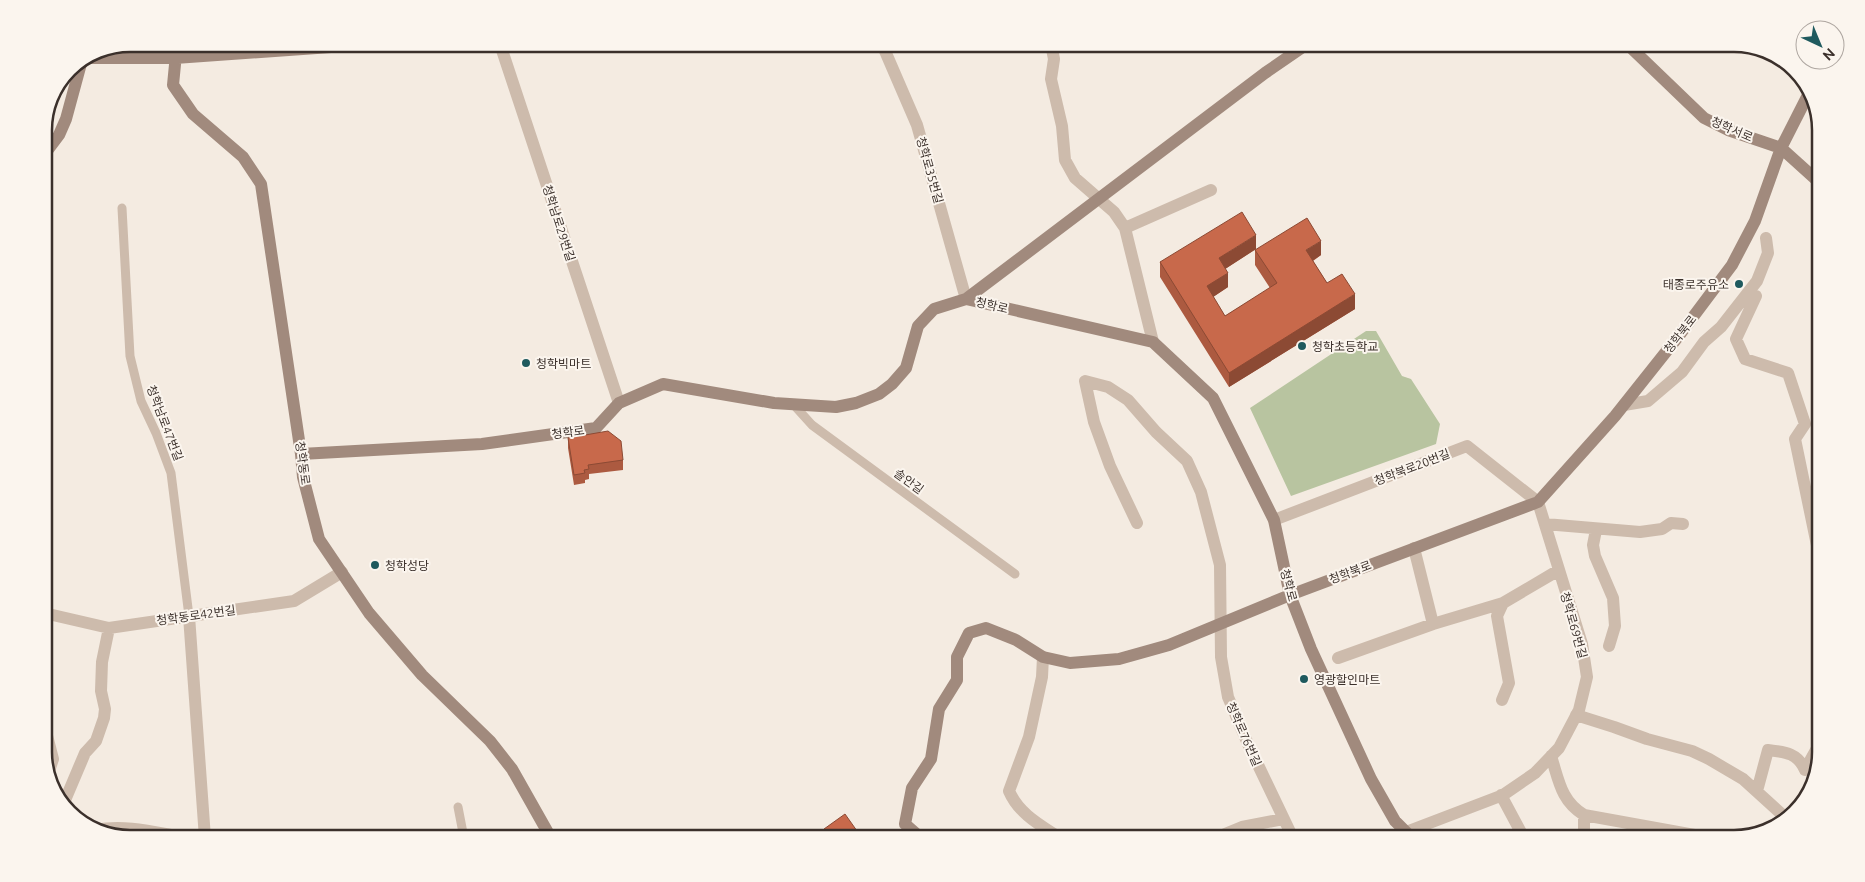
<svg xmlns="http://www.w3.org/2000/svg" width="1865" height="882" font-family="Ubuntu,'Noto Sans KR',sans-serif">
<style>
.green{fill:#b8c4a0}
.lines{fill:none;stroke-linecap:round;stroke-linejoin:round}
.lane{stroke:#cdbbac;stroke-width:9}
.street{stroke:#cdbbac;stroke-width:12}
.secondary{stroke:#a18a7d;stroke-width:12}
.wall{fill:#ac5a40}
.shaded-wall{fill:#8c4a34}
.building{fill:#c8694b;stroke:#8c4a34}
.poi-dot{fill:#1f5a5e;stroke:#fbf5ee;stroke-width:2}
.labels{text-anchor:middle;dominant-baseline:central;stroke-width:4;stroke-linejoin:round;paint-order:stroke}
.street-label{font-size:12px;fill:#3b302b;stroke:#fbf5ee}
.poi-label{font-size:12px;fill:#3b302b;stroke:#fbf5ee;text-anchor:start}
.rim{fill:none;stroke:#3b302b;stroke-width:2.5}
</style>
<rect width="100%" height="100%" fill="#f4ebe1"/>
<path class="green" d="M1366 331H1376L1402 376 1411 379 1440 424 1436 444 1291 496 1250 408Z"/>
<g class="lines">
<path class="lane" d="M122 208 130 356 141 401 156 433 171 473 189 616
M793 404 812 425 1015 574
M458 807 464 838"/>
<path class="street" d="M500 44 619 403
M882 44 917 125 966 299
M1051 44 1054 59 1051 79 1062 126 1065 160 1075 178 1114 212 1125 228 1153 342
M1125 228 1211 190
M1756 296 1736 339 1745 359 1788 373 1805 424 1795 439 1819 555 1821 558
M1624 405 1648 401 1682 372 1704 342 1721 327 1757 281 1768 253 1766 238
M1274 520 1467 446 1538 502 1582 644 1587 677 1579 710 1559 748 1535 773 1503 795 1406 832
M1137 523 1110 466 1094 422 1085 381 1108 387 1128 400 1156 432 1187 461 1201 492 1220 565 1221 657 1228 697 1248 744 1293 838
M1545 524 1640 532 1662 529 1671 523 1683 524
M1596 530 1593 545 1595 556 1613 598 1615 626 1609 646
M1414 548 1433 624
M44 613 109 628 294 601 342 572
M189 616 205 838
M1043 657 1042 677 1029 737 1009 791C1019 814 1040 825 1060 838
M1338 658 1433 624 1503 603
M1502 700 1509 683 1497 616 1503 603 1559 570
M1576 715 1614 727 1647 739 1692 751 1709 759 1743 779 1787 819
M44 724 53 759 49 771
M1551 756C1559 781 1561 801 1584 815L1711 838
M1805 770 1821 741
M1757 791 1768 750C1785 752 1798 753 1805 770
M1501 795 1524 838
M63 805 85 753 96 741 104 718 105 709 101 691 102 662 109 628
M95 830C127 824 157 833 188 838
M1223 838 1225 834 1242 827 1283 819
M1584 838V815"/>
<path class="secondary" d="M177 44 173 85 193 114 243 157 261 184 301 454 303 477 319 539 369 613 422 675 490 741 512 769 551 838
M1627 44 1704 118 1728 130 1781 148 1821 184
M86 58H175L373 44
M44 155 59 135 66 119 82 60
M966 299 1265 73 1307 44
M301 454 482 444 596 428 619 403 663 384 774 403 836 407 856 403 879 394 892 384 906 368 918 326 934 309 966 299 1153 342 1213 398 1274 520 1290 595 1311 649 1371 779 1395 821 1412 838
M921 838 905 824 912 788 931 759 939 709 957 680V657L969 633 986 628 1016 640 1043 657 1070 663 1119 659 1169 645 1290 595 1538 502 1615 416 1681 333 1732 265 1755 221 1781 148 1810 91"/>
</g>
<path class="wall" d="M1256 249 1225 269 1228 287 1213 297 1225 316 1270 288 1255 265V250L1321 255 1313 261 1327 283 1355 309 1229 387 1160 277V262Z
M568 438 623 460V470L589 474V479L585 480V483L574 485 568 448Z
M824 829 862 838H824Z"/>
<path class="shaded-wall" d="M1256 235V249L1219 273V258Z
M1321 241V255L1306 265V250Z
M1228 273V287L1207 301V286Z
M1355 294V309L1229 387V373Z"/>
<path class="building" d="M1242 212 1256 235 1219 258 1228 273 1207 286 1225 316 1277 283 1255 250 1307 218 1321 241 1306 250 1327 283 1342 274 1355 294 1229 373 1160 262Z
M608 431 621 441 623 460 588 465 589 469 584 470 585 473 574 475 568 438Z
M845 814 862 838H830L824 829Z
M786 832 790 838H778Z"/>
<g class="poi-dot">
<circle cx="1739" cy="284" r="5"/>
<circle cx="1302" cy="346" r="5"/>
<circle cx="526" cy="363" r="5"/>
<circle cx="375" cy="565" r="5"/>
<circle cx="1304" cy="679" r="5"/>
</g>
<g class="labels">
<g class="street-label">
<text transform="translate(1732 129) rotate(23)">청학서로</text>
<text transform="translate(930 170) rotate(74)">청학로35번길</text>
<text transform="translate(559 223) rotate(72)">청학남로29번길</text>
<text transform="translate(992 305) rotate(13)">청학로</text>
<text transform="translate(1680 334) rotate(-52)">청학북로</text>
<text transform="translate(165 423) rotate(69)">청학남로47번길</text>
<text transform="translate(568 432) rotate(-8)">청학로</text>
<text transform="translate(303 463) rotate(82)">청학동로</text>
<text transform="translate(1412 467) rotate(-21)">청학북로20번길</text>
<text transform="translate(909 481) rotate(36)">솔안길</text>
<text transform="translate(1350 572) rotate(-21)">청학북로</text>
<text transform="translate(1289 585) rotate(75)">청학로</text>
<text transform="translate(196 615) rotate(-8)">청학동로42번길</text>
<text transform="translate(1574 625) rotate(74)">청학로69번길</text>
<text transform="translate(1244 734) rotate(66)">청학로76번길</text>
</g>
<g class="poi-label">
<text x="1729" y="284" text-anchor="end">태종로주유소</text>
<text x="1312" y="346">청학초등학교</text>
<text x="536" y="363">청학빅마트</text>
<text x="385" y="565">청학성당</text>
<text x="1314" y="679">영광할인마트</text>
</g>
</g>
<path d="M0 0H1865V882H0ZM130 52H1734A78 78 0 0 1 1812 130V752A78 78 0 0 1 1734 830H130A78 78 0 0 1 52 752V130A78 78 0 0 1 130 52Z" fill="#fbf5ee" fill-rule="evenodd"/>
<path class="rim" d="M130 52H1734A78 78 0 0 1 1812 130V752A78 78 0 0 1 1734 830H130A78 78 0 0 1 52 752V130A78 78 0 0 1 130 52Z"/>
<g transform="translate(1820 45) rotate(136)"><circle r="24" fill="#fbf5ee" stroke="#aea6a0"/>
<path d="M0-4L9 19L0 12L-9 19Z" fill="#1f5a5e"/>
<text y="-8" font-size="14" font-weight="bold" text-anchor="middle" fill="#3b302b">N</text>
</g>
</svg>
